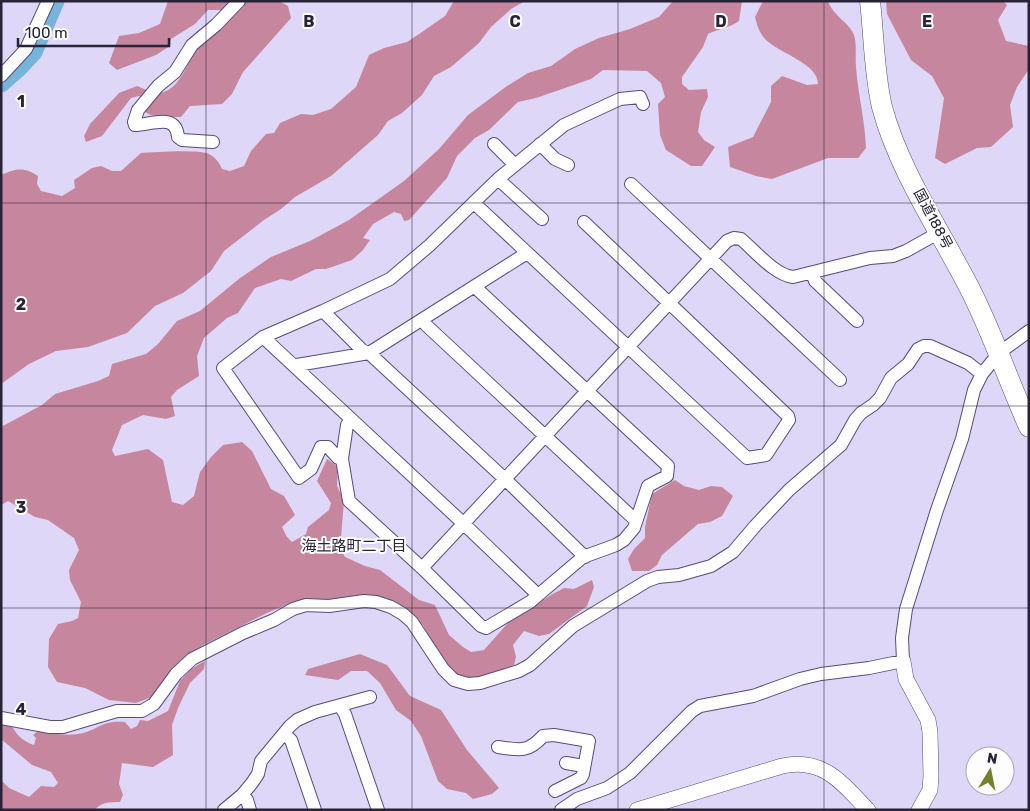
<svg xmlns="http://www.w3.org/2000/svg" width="1030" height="811" font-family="Rubik,'Noto Sans JP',sans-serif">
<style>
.forest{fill:#c6869d}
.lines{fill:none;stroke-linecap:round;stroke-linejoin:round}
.river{stroke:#77b4d9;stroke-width:19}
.minor-casing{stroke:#584b7a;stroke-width:14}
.tertiary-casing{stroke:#584b7a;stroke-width:16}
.trunk-casing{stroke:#584b7a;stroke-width:21}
.minor{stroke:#fff;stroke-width:12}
.tertiary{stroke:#fff;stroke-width:15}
.trunk{stroke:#fff;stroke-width:20}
.grid{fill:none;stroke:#282337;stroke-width:1;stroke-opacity:0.55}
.labels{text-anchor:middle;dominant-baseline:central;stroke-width:4;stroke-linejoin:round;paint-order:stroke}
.street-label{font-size:14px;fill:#282337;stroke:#fdfdfd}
.neighbourhood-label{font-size:15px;fill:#282337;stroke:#fdfdfd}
.grid-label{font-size:16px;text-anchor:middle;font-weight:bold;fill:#282337;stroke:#fdfdfd;stroke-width:4;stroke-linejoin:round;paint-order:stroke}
</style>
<rect width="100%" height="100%" fill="#dfd7f8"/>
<path class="forest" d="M168 1H279L288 6 291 18 243 72 232 94 222 104 190 106 181 117C170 117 153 119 144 111L148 103 139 96 131 98 102 136 86 142 84 136 90 124 119 93 137 86C143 88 152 94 159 93 179 91 186 65 196 51 205 39 221 32 229 19L220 10H208L195 24 171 39 170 46 156 55 117 70 109 63 119 36 139 33 160 24Z
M454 1H525L511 9 491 27 479 43 451 67 434 76 422 95 402 113 388 121 378 135 331 176 295 197 281 209 264 220 224 251 211 271 183 293 155 306 127 333 88 347 56 351 29 364 1 384V175C17 168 24 167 38 176L37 184 41 191 62 196 75 188 74 180 92 168 101 166 112 171H121L141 153C155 152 198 149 209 154 216 158 219 162 222 169L230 171 244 166 251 151 266 134 274 133 280 123 301 114 313 115 331 109 356 87 369 55 384 48 407 42 422 32 445 16Z
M673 1H742L739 21C730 28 718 29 708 34L703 47 682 77V84L689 90 707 89 708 97 701 112 698 132 704 140 715 147 702 166H691L666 150 660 135 658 104 665 97 661 83 647 71 603 70 591 79 536 98 518 102 489 130 475 138 457 156 447 178 409 220 404 221 401 214 394 212 373 224 363 238 370 240 363 250 352 260 326 269H316L291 281 281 279 255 288 238 313 227 318 204 338 197 356 199 376 177 390 171 397 175 416 166 419 143 415 122 425 112 450 115 456 148 449 163 460 172 502 183 505 194 496 200 472 211 457 223 445 242 442 252 451 271 489 284 496 295 515 282 527 287 537 292 542 306 534 308 527 329 510 331 503 317 481 327 459 338 467 337 486 344 501 340 549 345 557 365 566 380 570 419 600 435 605 449 635 463 647 471 652 484 650 507 624 551 595 564 588 574 589 592 580 594 587 587 606 549 634 539 636 524 631 513 645 516 657 514 665 480 678 461 677 448 668 432 644 423 625 402 609 361 596 311 602 291 603 269 612 203 645 179 662 152 697 136 703 109 700 85 688 57 682 48 667 49 639 58 624 72 621 78 618 81 602 70 580 69 570 79 550 74 538 48 520 35 517 8 501 1 505V427L42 405 55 394 98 381 109 376 112 364 146 354 158 344 177 321 200 311 240 278 271 257 310 241 349 220 404 181 439 149 468 115 507 86 528 73 551 66 575 49 599 38 630 29 659 17Z
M763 1H828C833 16 850 23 854 35 857 45 855 56 856 67 858 94 865 121 866 148L858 158H828L772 179 756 176 730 167 728 147 753 137 771 102V86L782 76 807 85 818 84C818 63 778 53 765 39 759 32 757 25 755 17Z
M886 1H1003L1007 5 998 20 1006 41 1029 46V69L1017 87 1010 105 1013 127 991 147 977 148 945 164 935 158 944 98 932 76 911 60 887 14Z
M675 480 684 486 699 490 711 486 722 487 733 496 722 516 710 522 698 524 662 555 657 565 649 571H632L628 559 634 549 645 538V527L652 494Z
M360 654 387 665 410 696 441 710 467 750 499 788 492 794 473 799 466 793 447 789 438 781 421 736 411 721 396 710 380 683 367 671H351L338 680 305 675 308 669Z
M205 661 204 669 190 683 178 708 172 725 173 755 153 767 122 763 119 784 123 795 120 802C110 802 101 802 95 810H1V780L9 788 29 797 41 786 54 787 58 783 51 772 32 765 1 739V722L11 725C17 735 22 741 34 745L36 738 33 735 38 731C52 733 68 737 83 733 101 728 102 720 125 722L131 729 137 726 140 720 148 721 168 711 180 681 191 669Z"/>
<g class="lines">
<path class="river" d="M1 83 18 68 33 52 55 1"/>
<defs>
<path id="minor" d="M1 76 26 49 48 1
M213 142 182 140 178 137C176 112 151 125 135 125L134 122 138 110 158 86 175 72 192 45 216 25 239 1
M494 144 515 165
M540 144 555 159 568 165
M498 179 542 219
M631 184 840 380
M474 203 747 458 766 455 789 420 788 416 584 222
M812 273 815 281 857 321
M323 311 362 350 369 353 506 480 585 557
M423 320 426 325 632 517 637 519
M263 337 464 524 538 595
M295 367 297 365 369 353 527 253
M351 420 347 425 342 459 349 501 422 568 481 626 486 628 530 602 583 557 616 545 624 540 634 528 648 486 667 476 668 466 475 287
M342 459 338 458 328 447H321L311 469 299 478 223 368 263 337 323 311 390 279 430 245 498 179 564 125 620 99 640 97 643 104
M422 568 727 241 734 238 741 239C755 251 775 275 793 277L870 258 893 256 906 251 940 232
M340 706 345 714 378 810
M1 718 50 727H63L117 711H142L154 704 176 674 192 659 243 633 274 620 293 609 306 605 329 606 364 601 376 602 391 607 403 614 412 622 443 669 454 680 468 684 480 683 519 671 530 665 573 626 647 581 658 577 679 575 711 566 733 552 756 525 789 490 841 445 855 420 861 413 873 405 880 398 891 378 908 364 918 349 924 346H930L968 363 982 374
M284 734 291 740 315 810
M498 747C519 750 528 753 543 736L554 735 589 741 583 774 581 778 555 791
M566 763 584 766
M242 795 247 800 250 810
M224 810 242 795 252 783 258 774 261 761 290 726 297 720 315 712 370 697
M561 810 577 799 607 788 630 773 692 711 700 706 753 696 800 679 821 674 869 668 903 661 902 638 906 609 937 510 962 439 974 390 982 374 999 353 1029 331"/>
<path id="tertiary" d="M903 661 906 679 928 720 930 732 931 776 930 790 919 810
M637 810 782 766C823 757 842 783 868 810"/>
<path id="trunk" d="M870 1C874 36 874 73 882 107 899 171 941 232 971 291 993 335 1009 382 1029 427"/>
</defs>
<use href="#minor" class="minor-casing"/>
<use href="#tertiary" class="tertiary-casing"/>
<use href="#trunk" class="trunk-casing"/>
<use href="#minor" class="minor"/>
<use href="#tertiary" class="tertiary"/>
<use href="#trunk" class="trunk"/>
</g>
<path class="grid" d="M206 1V810M412 1V810M618 1V810M824 1V810M1 203H1029M1 406H1029M1 608H1029"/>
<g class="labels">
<g class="street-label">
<text transform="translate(933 219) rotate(62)">国道188号</text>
</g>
<g class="neighbourhood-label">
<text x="354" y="546">海土路町二丁目</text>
</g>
</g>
<g class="grid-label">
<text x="309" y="27">B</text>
<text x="515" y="27">C</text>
<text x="721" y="27">D</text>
<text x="927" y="27">E</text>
<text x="21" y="107">1</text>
<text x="21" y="310">2</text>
<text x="21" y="513">3</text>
<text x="21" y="715">4</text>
</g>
<rect width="1030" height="811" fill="none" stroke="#282337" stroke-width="5"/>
<g transform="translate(990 771) rotate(10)"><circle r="24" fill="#fdfdfd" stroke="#a8a6ae"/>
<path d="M0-4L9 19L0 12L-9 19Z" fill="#75802c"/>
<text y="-8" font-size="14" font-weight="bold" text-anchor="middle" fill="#282337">N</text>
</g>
<path d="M18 38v8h151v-8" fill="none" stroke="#282337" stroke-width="2.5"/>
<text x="25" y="38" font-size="15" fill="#282337" stroke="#fdfdfd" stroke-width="4" paint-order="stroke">100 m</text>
</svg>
